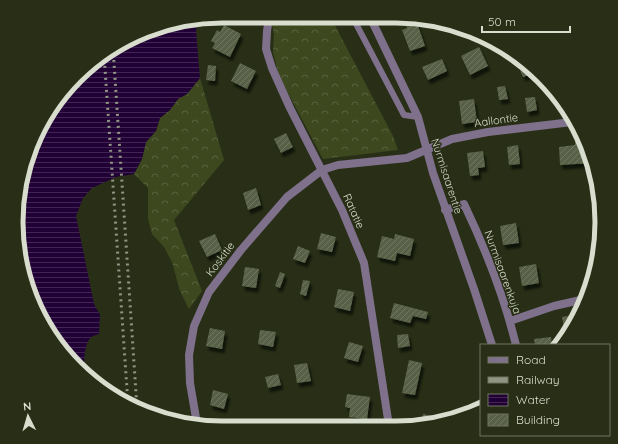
<svg xmlns="http://www.w3.org/2000/svg" width="618" height="444" font-family="Quicksand,sans-serif">
<style>
.forest{fill:url(#forest-crowns)}
.water{fill:url(#water-rules)}
.building{fill:url(#building-hatch);filter:url(#shadow)}
.lines{fill:none;stroke-linecap:round;stroke-linejoin:round}
.service{stroke:#7f708c;stroke-width:6}
.minor{stroke:#7f708c;stroke-width:8}
.rail{stroke:#909683;stroke-width:3;stroke-dasharray:2 4;stroke-linecap:butt}
.labels{text-anchor:middle;dominant-baseline:central;stroke-width:3;stroke-linejoin:round;paint-order:stroke}
.street-label{font-size:11px;fill:#d8ddce;stroke:#282f16}
.rim{fill:none;stroke:#d8ddce;stroke-width:5}
</style>
<defs>
<pattern id="forest-crowns" width="20" height="18" patternUnits="userSpaceOnUse"><rect width="20" height="18" fill="#3d481f"/><path d="M2 6a3 3 0 1 1 6 0M12 15a3 3 0 1 1 6 0" fill="none" stroke="#58623e"/></pattern>
<pattern id="water-rules" width="6" height="5" patternUnits="userSpaceOnUse"><rect width="6" height="5" fill="#210036"/><path d="M0 2.5h6" fill="none" stroke="#402552"/></pattern>
<pattern id="building-hatch" width="6" height="6" patternUnits="userSpaceOnUse"><rect width="6" height="6" fill="#586146"/><path d="M-1 1l2-2M0 6l6-6M5 7l2-2" fill="none" stroke="#6f7760"/></pattern>
<filter id="shadow"><feDropShadow dx="2.5" dy="4.5" stdDeviation="1" flood-color="#0009"/></filter>
</defs>
<rect width="100%" height="100%" fill="#282f16"/>
<path class="forest" d="M272 17 331 18 393 136 398 150 323 159 279 76 273 52 274 34 271 20Z
M200 78 224 160 174 220 202 291 189 309 180 291 172 262 164 247 152 234 148 219V188L134 174 142 159 146 142 156 131 160 118 170 110 178 99 187 94Z"/>
<path class="water" d="M199 19 196 31 200 78 187 94 178 99 170 110 160 118 156 131 146 142 142 159 134 174 116 177 92 188 83 198 76 216 94 304 100 315 99 334C97 335 95 335 93 336 84 340 84 362 84 371L67 358 32 301 18 249 20 182 37 131 67 86 108 51 168 23Z"/>
<path class="building" d="M404 19 416 20 425 46 410 51 402 30 407 28Z
M224 25 241 34 230 57 212 48 215 43 211 41 217 30 220 32Z
M479 47 488 66 470 75 461 56Z
M442 59 447 71 428 80 422 67Z
M240 63 256 71 247 89 231 81Z
M208 65 216 66 215 81 206 80Z
M528 68 535 73 523 77 520 70Z
M505 86 508 99 499 100 497 87Z
M535 97 537 110 527 112 525 98Z
M474 99 477 122 462 124 459 101Z
M286 133 293 147 281 153 274 139Z
M582 140 591 156 592 163 560 165 559 147 575 145V141Z
M518 145 520 164 509 165 507 147Z
M483 151 485 167 478 168 479 175 470 176 467 153Z
M256 188 261 205 248 210 243 193Z
M516 223 519 243 503 245 500 226Z
M321 233 336 237 332 252 317 249Z
M215 234 222 250 207 257 199 241Z
M395 234 414 239 410 256 397 253 395 261 377 257 382 236 394 239Z
M298 246 310 251 305 263 293 259Z
M536 264 539 283 522 286 519 267Z
M245 267 259 269 256 288 242 286Z
M280 272 285 274 280 288 275 286Z
M303 280 310 281 306 296 300 294Z
M338 289 354 292 350 311 334 307Z
M394 303 428 312 426 319 413 316 410 323 390 318Z
M580 314 565 333 562 317Z
M210 328 225 331 222 349 206 346Z
M260 330 276 332 273 347 258 344Z
M408 334 410 346 398 348 397 335Z
M551 337 552 345H535L534 339Z
M349 342 363 346 358 362 344 358Z
M409 360 422 363 415 395 402 393Z
M307 363 311 381 297 383 294 365Z
M278 374 281 385 268 388 265 377Z
M213 390 228 394 224 409 210 405Z
M347 394 370 397 367 419 349 417 350 408 345 407Z
M423 414 441 418V421L423 426H409L410 418 422 421Z
M316 420V427H303L302 421Z
M266 424V427H256V425Z"/>
<g class="lines">
<path class="service" d="M353 18 404 115 418 117"/>
<path class="minor" d="M269 17 267 31 266 49 272 68 290 108 342 210 364 263 389 426
M371 19 418 117 433 173 474 289 492 345
M445 210 464 204C486 250 504 296 516 345
M510 321 554 306 585 299
M197 424 190 383 189 355 194 326 209 292 241 250 287 197 322 170 338 165 407 158 452 139 488 132 572 122"/>
<path class="rail" d="M113 48 137 408
M104 54 128 404"/>
</g>
<g class="labels">
<g class="street-label">
<text transform="translate(496 120) rotate(-8)">Aallontie</text>
<text transform="translate(447 176) rotate(72)">Nurmisaarentie</text>
<text transform="translate(354 211) rotate(66)">Ratatie</text>
<text transform="translate(220 259) rotate(-53)">Koskitie</text>
<text transform="translate(503 272) rotate(70)">Nurmisaarenkuja</text>
</g>
</g>
<path d="M0 0H618V444H0ZM222 23H396A199 199 0 0 1 595 222V222A199 199 0 0 1 396 421H222A199 199 0 0 1 23 222V222A199 199 0 0 1 222 23Z" fill="#282f16" fill-rule="evenodd"/>
<path class="rim" d="M222 23H396A199 199 0 0 1 595 222V222A199 199 0 0 1 396 421H222A199 199 0 0 1 23 222V222A199 199 0 0 1 222 23Z"/>
<rect x="480" y="344" width="130" height="92" fill="#282f16" stroke="#6e7560"/>
<rect x="488" y="357" width="20" height="6" fill="#7f708c" stroke="#6e7560"/>
<text x="516" y="364" font-size="12" fill="#d8ddce">Road</text>
<rect x="488" y="377" width="20" height="6" fill="#909683" stroke="#6e7560"/>
<text x="516" y="384" font-size="12" fill="#d8ddce">Railway</text>
<rect x="488" y="394" width="20" height="12" fill="url(#water-rules)" stroke="#6e7560"/>
<text x="516" y="404" font-size="12" fill="#d8ddce">Water</text>
<rect x="488" y="414" width="20" height="12" fill="url(#building-hatch)" stroke="#6e7560"/>
<text x="516" y="424" font-size="12" fill="#d8ddce">Building</text>
<g transform="translate(28 416) rotate(355)" stroke="#282f16" stroke-width="3" paint-order="stroke">
<path d="M0-3L7 15L0 10L-7 15Z" fill="#d8ddce"/>
<text y="-6" font-size="11" font-weight="bold" text-anchor="middle" fill="#d8ddce">N</text>
</g>
<path d="M482 26v6h88v-6" fill="none" stroke="#d8ddce" stroke-width="2"/>
<text x="488" y="26" font-size="12" fill="#d8ddce" stroke="#282f16" stroke-width="3" paint-order="stroke">50 m</text>
</svg>
